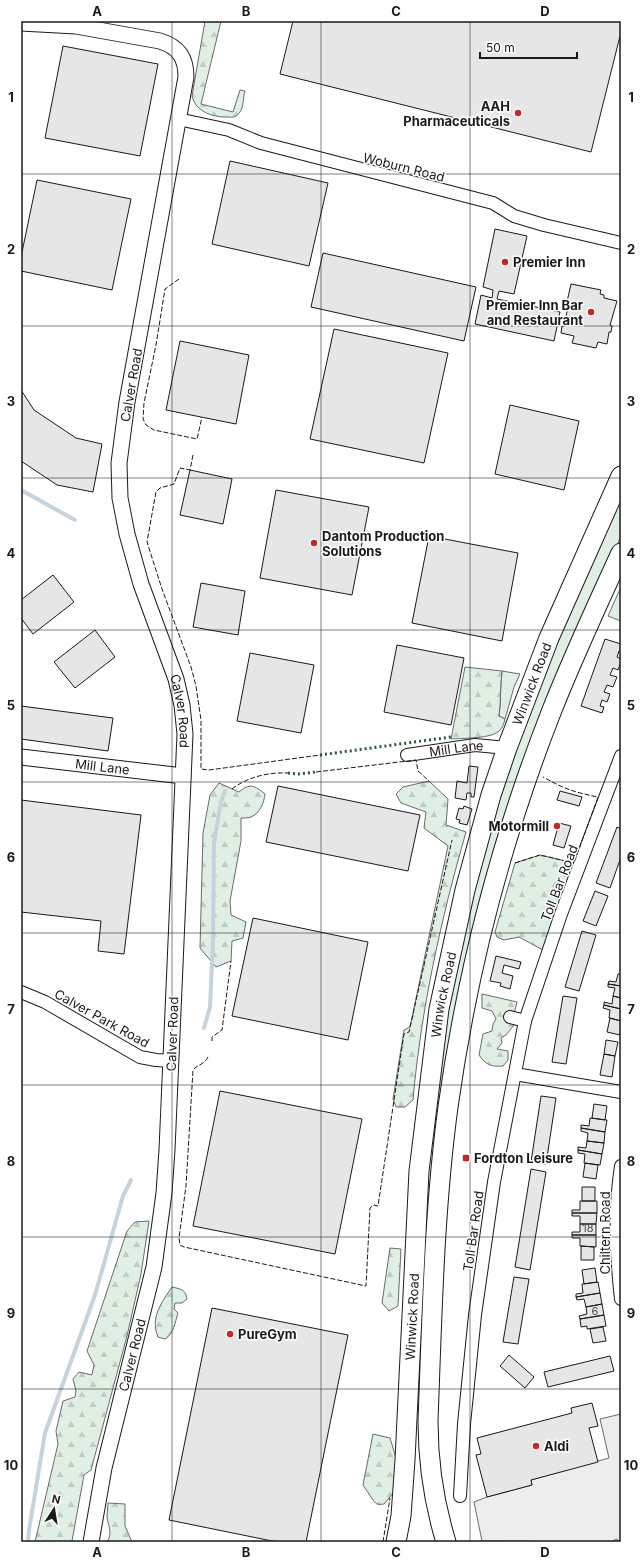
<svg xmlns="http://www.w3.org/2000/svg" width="642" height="1563" font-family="Inter,sans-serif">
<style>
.grass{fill:#e0efe3;stroke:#6a6a6a}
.forest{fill:url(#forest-firs);stroke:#6a6a6a}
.parking{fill:#ededed;stroke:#6a6a6a}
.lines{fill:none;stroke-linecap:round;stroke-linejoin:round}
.stream{stroke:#c6d2dc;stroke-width:4}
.building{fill:#e6e6e6;stroke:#1a1a1a}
.minor-casing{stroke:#1a1a1a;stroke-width:14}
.tertiary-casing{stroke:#1a1a1a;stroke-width:17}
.trunk-casing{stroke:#1a1a1a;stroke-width:21}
.minor{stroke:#fff;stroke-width:12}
.tertiary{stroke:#fff;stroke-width:15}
.trunk{stroke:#fff;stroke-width:19}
.hedge{stroke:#2b5a34;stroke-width:3;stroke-dasharray:2 3;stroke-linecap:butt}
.fence{stroke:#1a1a1a;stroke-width:1;stroke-dasharray:5 2;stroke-linecap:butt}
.grid{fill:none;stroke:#1a1a1a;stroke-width:1;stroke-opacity:0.55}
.poi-dot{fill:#c62828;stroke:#fff;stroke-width:1.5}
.labels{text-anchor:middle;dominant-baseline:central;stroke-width:3;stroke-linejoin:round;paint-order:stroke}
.number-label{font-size:11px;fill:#4d4d4d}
.poi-label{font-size:13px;font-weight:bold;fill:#1a1a1a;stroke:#fff;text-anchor:start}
.street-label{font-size:13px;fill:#1a1a1a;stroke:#fff}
.neatline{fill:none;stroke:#1a1a1a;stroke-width:1.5}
.grid-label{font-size:13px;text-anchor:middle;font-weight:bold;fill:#1a1a1a}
</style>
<defs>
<pattern id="forest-firs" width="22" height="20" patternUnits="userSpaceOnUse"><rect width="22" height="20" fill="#e0efe3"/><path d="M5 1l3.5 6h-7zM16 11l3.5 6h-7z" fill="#c0ccc2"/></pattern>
</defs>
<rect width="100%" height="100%" fill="#fff"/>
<path class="grass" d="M621 493V536L554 688 438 1133 430 1132 442 1037 484 846 530 704Z
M621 587V621L608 616Z
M502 671 520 674 514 687 505 719 499 716C501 701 500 687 502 671Z"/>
<path class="forest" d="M205 21H221L201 104 233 112 240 90 245 91C242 100 245 110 236 116 233 118 230 117 227 117 212 117 196 112 192 96Z
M465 667 502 671C500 687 501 701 499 716L505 719C504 723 503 727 500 730 493 739 463 738 451 739Z
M429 781 448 799 446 825 466 832C441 919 421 1009 413 1100L405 1107H396L393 1099 404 1030 410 1027 448 846 424 828 426 812 401 803 396 794 403 787Z
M219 783 239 792C250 783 254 785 265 794 264 803 260 813 251 817 249 818 244 818 241 818V841L230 901 231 915 246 922 243 938 232 941 231 961 216 967 200 948 203 833 210 795Z
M540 855 574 863 543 950 519 937 504 940 497 937 495 932 515 863Z
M482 994 517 1002 514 1014 508 1016 514 1025 506 1035 501 1038 502 1043 497 1049 508 1051V1060L503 1066C491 1067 486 1065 479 1055L483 1034 492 1031 493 1024 496 1019 492 1011 482 1008Z
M149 1221 141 1274 127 1336 91 1470 84 1475 72 1541V1542H35L58 1444 56 1431 63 1401 75 1397 76 1391 73 1379 79 1372 92 1375 94 1365 87 1351 127 1231 135 1222Z
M390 1248 401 1249 398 1306 389 1311 382 1303Z
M172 1287C181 1289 186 1290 187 1299L182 1303H175L174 1309 178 1313C175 1322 174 1334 165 1339L158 1337C150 1318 161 1303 172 1287Z
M373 1434 390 1438 396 1458 394 1492 384 1504C382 1504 380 1505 377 1504 374 1503 366 1489 363 1485Z
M108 1503 125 1504V1526L132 1542H107C113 1534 108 1525 107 1517 107 1512 108 1508 108 1503Z"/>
<path class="parking" d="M621 1414V1540L618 1541 617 1539 610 1542 482 1541 474 1502 487 1497 532 1485 531 1480 609 1458 600 1419Z"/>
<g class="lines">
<path class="stream" d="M21 490 75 520
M204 1028 210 1007 213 941 214 842 221 802 225 791
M28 1542 29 1530 45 1433 95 1295 123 1196 131 1180"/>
</g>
<path class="building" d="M293 21H621V32L591 152 280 74Z
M63 46 158 64 140 156 45 138Z
M230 161 328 183 309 266 212 244Z
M37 180 131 199 112 290 21 271V257Z
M495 229 527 236 514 294 499 291 497 299 560 312 554 341 475 324 481 295 492 298 493 290 483 287Z
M323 253 476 287 464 341 311 307Z
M571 284 601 290 600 294 604 295V298L617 301 610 325 612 326 611 332H609L607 344 598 342 596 348 572 343 574 336 561 333 562 326H564L568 307 566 306Z
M334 329 448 353 424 463 310 439Z
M180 341 249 355 236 424 166 410Z
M21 390 34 410 76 438 102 444 93 492 57 485 21 461Z
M510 405 579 421 564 490 495 474Z
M190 470 232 479 223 524 180 515Z
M276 490 369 507 352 595 260 578Z
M429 536 518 553 502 641 412 623Z
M53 575 74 602 33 634 21 618V600Z
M201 583 245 591 238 635 193 627Z
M95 630 115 657 75 688 54 662Z
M605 639 621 644V652L619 651 617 657 621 659V662L618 670 613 668 610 675 617 677 613 687 607 685 604 692 610 694 607 702 602 700 600 706 604 707 602 713 581 706Z
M397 645 464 658 451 725 384 712Z
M250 653 314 665 301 733 237 721Z
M21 706 113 718 108 751 21 739Z
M469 766 478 767 474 797H471V793H467L466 800 455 798 457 781 467 783Z
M278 786 420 815 408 871 266 842Z
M560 791 582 797 579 806 557 800Z
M21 800 141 815 124 954 98 951 101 921 21 912Z
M464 806 472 809 467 825 459 823 460 820 456 819 459 808 463 809Z
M559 823 571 826 564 848 553 845Z
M617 827 621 829V857L610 888 596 883Z
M595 891 608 896 596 926 583 921Z
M253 918 368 942 348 1040 232 1016Z
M582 931 596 935 579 991 565 987Z
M496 956 521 962 519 969 504 965 502 973 513 976 510 989 500 986 501 983 490 981Z
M618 974H621V986L608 984 609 981 616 982Z
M608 984 621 986V998L613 996 615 988 608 987Z
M563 996 577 998 566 1064 552 1062Z
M613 996 621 998V1009L604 1005V1002L612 1004Z
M604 1005 621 1009V1021L609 1018 610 1010 603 1008Z
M610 1018 621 1021 620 1035 607 1032Z
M606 1040 618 1042 615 1056 604 1054Z
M604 1054 615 1056 612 1077 600 1075Z
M220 1091 362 1119 335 1254 193 1226Z
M541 1096 556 1098 546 1164 531 1162Z
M594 1104 607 1106 605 1120 592 1118Z
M590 1118 607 1120 605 1132 581 1128V1125L589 1126Z
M581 1128 605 1132 604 1143 587 1141 588 1133 581 1131Z
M587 1141 604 1143 602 1154 578 1150V1147L586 1148Z
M578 1150 602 1154 600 1165 584 1163 585 1154 578 1153Z
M585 1163 598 1165 596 1179 583 1177Z
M531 1169 546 1172 530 1270 515 1267Z
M582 1187H595V1201H582Z
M580 1201H597V1213H572V1210H580Z
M572 1213H597L596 1224H580V1216H572Z
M580 1224H596V1235H572V1232H580Z
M572 1235H596V1247L580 1246V1238H572Z
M581 1246 594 1247V1260H581Z
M595 1268 597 1282 584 1284 582 1270Z
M514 1277 529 1279 518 1344 503 1342Z
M598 1282 600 1293 576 1297V1294L583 1293 582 1284Z
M600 1293 602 1304 586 1307 584 1299 577 1300 576 1297Z
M602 1304 604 1315 580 1319 579 1316 587 1314 586 1307Z
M212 1308 348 1335 306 1542H277L169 1520Z
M604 1315 606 1326 587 1329V1326L581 1327 580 1319Z
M603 1327 606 1341 593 1343 590 1329Z
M509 1355 534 1377 525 1388 500 1366Z
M610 1356 614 1371 548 1387 544 1372Z
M592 1403 598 1426 589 1428 598 1462 531 1480 532 1485 487 1497 476 1455 481 1454 477 1438 572 1413 571 1408Z"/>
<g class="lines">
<defs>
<g id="minor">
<path d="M178 119 229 130 261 143 493 203 514 216 544 225 621 243"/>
<path id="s1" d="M407 755 475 745 507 748"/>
<path d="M21 992 45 1002 140 1057 156 1060 171 1061"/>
<path d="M510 1017 525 1021"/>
<path d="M515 1074 621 1092"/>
<path d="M621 1166C614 1210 616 1255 621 1299"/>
<path d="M460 1496 464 1424 475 1315 494 1182 525 1021 561 914 621 756"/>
</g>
<g id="tertiary">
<path id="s2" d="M21 23 76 26 160 41C179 47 186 58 186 77L127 402 119 463 120 498 127 534 141 584 176 679 182 705 185 734 167 1150 164 1193 154 1267 104 1468 91 1542"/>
<path id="s3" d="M21 757 183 776"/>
</g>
<g id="trunk">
<path id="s4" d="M396 1542 401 1516 405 1460 419 1171 439 1009 465 890 491 795 507 748 549 638 621 476"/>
<path d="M446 1542C434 1503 428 1462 428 1421 432 1316 434 1211 448 1107 467 971 502 837 552 710 573 657 597 605 621 553"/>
</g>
</defs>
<use href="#minor" class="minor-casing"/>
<use href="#tertiary" class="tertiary-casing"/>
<use href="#trunk" class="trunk-casing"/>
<use href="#minor" class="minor"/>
<use href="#tertiary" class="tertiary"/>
<use href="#trunk" class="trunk"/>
<path class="hedge" d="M320 755 451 737
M288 773 298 774 316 772"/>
<path class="fence" d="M179 279 165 289 156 345 144 403 143 419 146 425 154 430 197 439 202 417
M193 455 190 470 180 468 174 484 160 488 156 492 147 542 162 589 191 667 196 686 201 720V769L209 770 320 755
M316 772 416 760 418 771 429 781
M232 789C247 777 269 772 288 773
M515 863 540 855 574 863 598 797C573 792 565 789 543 777
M212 1041V1037L222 1030 231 961
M208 1057C204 1065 198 1064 193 1070L186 1186 179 1238 180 1245 184 1247 366 1286 370 1208 374 1205 378 1206 404 1034 409 1032 452 840
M383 1542 390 1498"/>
</g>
<path class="grid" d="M172 21V1542M321 21V1542M470 21V1542M21 174H621M21 326H621M21 478H621M21 630H621M21 782H621M21 933H621M21 1085H621M21 1237H621M21 1389H621"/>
<g class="poi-dot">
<circle cx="518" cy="113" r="4"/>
<circle cx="505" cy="262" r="4"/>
<circle cx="591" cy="312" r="4"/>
<circle cx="314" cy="543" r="4"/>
<circle cx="557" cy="826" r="4"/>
<rect x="462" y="1154" width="8" height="8" rx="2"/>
<circle cx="230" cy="1334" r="4"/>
<circle cx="536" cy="1446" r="4"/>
</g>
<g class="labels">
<g class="number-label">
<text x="588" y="1228">18</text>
<text x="595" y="1311">6</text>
</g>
<g class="poi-label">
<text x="510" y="106" text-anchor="end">AAH<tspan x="510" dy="15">Pharmaceuticals</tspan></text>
<text x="513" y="262">Premier Inn</text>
<text x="583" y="305" text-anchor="end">Premier Inn Bar<tspan x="583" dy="15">and Restaurant</tspan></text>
<text x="322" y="536">Dantom Production<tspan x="322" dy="15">Solutions</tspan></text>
<text x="549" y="826" text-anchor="end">Motormill</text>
<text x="474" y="1158">Fordton Leisure</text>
<text x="238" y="1334">PureGym</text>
<text x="544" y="1446">Aldi</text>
</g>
<g class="street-label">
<text transform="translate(404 167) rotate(14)">Woburn Road</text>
<text transform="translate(131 385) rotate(-80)">Calver Road</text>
<text stroke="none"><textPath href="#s4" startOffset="874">Winwick Road</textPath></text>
<text stroke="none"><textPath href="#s2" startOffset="838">Calver Road</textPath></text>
<text stroke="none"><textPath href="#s1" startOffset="50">Mill Lane</textPath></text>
<text stroke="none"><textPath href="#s3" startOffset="82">Mill Lane</textPath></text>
<text transform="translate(559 883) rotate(-69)">Toll Bar Road</text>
<text stroke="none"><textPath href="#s4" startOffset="550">Winwick Road</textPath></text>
<text transform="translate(102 1018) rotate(29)">Calver Park Road</text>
<text transform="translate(172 1034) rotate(-88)">Calver Road</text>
<text transform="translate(473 1231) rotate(-82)">Toll Bar Road</text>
<text transform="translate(605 1233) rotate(-90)">Chiltern Road</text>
<text stroke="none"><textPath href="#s4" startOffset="226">Winwick Road</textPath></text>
<text transform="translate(132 1355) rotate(-76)">Calver Road</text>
</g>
</g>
<rect width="642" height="1563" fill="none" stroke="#ffffff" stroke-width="44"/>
<g transform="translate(54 1509) rotate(12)" stroke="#ffffff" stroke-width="3" paint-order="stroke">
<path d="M0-3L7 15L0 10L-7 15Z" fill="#1a1a1a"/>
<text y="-6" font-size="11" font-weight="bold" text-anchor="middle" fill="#1a1a1a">N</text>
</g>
<path d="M480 52v6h97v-6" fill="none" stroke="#1a1a1a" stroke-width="2"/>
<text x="486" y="52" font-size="12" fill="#1a1a1a" stroke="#ffffff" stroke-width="3" paint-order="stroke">50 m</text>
<rect x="22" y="22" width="598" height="1519" class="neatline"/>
<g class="grid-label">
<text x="97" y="16">A</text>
<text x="246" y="16">B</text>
<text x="396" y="16">C</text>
<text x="545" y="16">D</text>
<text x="11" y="102">1</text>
<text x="631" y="102">1</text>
<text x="11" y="254">2</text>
<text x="631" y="254">2</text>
<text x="11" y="406">3</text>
<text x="631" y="406">3</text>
<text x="11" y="558">4</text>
<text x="631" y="558">4</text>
<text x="11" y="710">5</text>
<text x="631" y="710">5</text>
<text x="11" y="862">6</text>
<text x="631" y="862">6</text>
<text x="11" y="1014">7</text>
<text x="631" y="1014">7</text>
<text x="11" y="1166">8</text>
<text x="631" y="1166">8</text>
<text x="11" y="1318">9</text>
<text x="631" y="1318">9</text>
<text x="11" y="1470">10</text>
<text x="631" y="1470">10</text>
<text x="97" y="1557">A</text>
<text x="246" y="1557">B</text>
<text x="396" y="1557">C</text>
<text x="545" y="1557">D</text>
</g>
</svg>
